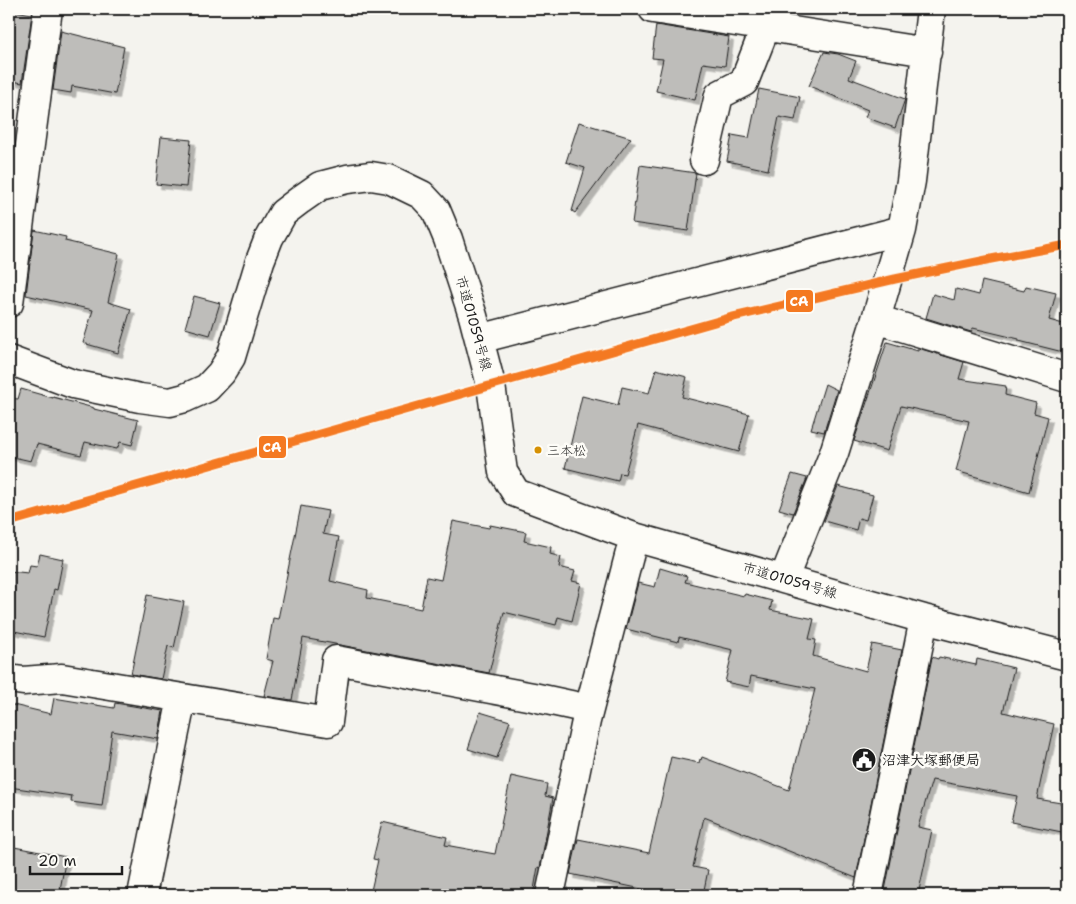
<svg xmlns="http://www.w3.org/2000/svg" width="1076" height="904" font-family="'Shantell Sans','Klee One',sans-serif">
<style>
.building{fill:#bebdba;stroke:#1c1c1c;filter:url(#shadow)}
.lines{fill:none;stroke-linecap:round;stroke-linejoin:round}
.minor-casing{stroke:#1c1c1c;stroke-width:31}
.minor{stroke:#fdfcf7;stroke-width:28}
.rail-1-casing{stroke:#fdfcf7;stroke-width:12}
.rail-1{stroke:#f47921;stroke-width:9}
.bus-dot{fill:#d69104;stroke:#fdfcf7;stroke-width:2}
.labels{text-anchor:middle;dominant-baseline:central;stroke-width:5;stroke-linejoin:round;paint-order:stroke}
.bus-label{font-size:13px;fill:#1c1c1c;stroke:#fdfcf7;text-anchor:start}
.street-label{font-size:14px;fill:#1c1c1c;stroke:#fdfcf7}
.poi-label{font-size:14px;font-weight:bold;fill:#1c1c1c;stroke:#fdfcf7;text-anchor:start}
.line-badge{stroke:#fdfcf7;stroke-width:2}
.badge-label{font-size:14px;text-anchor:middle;font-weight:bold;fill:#fff}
</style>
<defs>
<filter id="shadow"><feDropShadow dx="4.5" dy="4.5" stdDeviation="0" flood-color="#0004"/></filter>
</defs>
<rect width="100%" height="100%" fill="#f4f3ee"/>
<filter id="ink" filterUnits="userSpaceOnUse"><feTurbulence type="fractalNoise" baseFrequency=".02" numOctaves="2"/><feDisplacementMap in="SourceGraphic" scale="10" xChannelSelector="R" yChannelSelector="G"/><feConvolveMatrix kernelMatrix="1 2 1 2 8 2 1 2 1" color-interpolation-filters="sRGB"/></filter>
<g filter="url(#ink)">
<path class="building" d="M9 10 32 14 22 83 9 80Z
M656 25 729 37 725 66 703 63 695 100 656 91 663 59 652 58Z
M61 31 124 47 115 94 72 86 71 93 53 90Z
M824 52 838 54 856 61 849 78 905 99 895 128 865 117 868 110 809 86Z
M759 89 800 97 795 120 779 117 768 170 727 161 732 135 749 138Z
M579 122 631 138 575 213 572 211 585 168 566 162Z
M161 137 191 140 186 187 156 184Z
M640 165 696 173 688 231 632 223Z
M34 230 66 237 65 241 119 254 108 302 131 309 118 353 83 343 93 310 26 295Z
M982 281 1024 291 1026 286 1056 293 1049 320 1067 325V353L1019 341V339L973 328 971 332 926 318 933 294 954 300 956 289 979 295Z
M194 296 220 303 210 335 185 328Z
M887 342 918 351V348L964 362 959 379 1006 386 1005 395 1036 403 1034 413 1048 417 1029 492 956 471 969 421 901 406 887 451 854 441Z
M656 369 687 377 682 397 749 414 739 452 638 425 625 474 620 473 618 481 565 468 582 396 618 405 622 387 649 393Z
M825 384 837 390 824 432 811 429Z
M21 389 53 398V397L94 408V409L138 420 132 445 120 442 117 449 85 442 81 455 37 444 31 461 9 456V398L18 399Z
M792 474 807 478 793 513 779 509Z
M838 486 873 495 866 520 859 518 856 530 824 521Z
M301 506 328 511 323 534 339 537 330 581 368 590 367 598 421 609 427 577 441 580 453 521 489 528 490 525 526 532 524 541 551 547 550 554 561 557 559 567 575 571 572 581 581 583 572 621 558 617 556 625 504 612 489 673 303 638 292 700 264 696 273 661 266 659 273 618 278 619Z
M40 554 63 559 57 590 54 589 44 637 9 630V571L28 573 30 565 37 566Z
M660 568 687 576 685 582 744 596 745 594 772 601 770 610 814 619 809 639 816 640 813 656 866 671 872 644 902 650 856 878 704 817 693 867 708 870 703 895H671L570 874 578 839 649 853 671 757 699 763 700 759 701 760 702 757 789 790 815 689 751 676 749 687 725 682 733 650 679 637 678 642 626 629 638 583 655 587Z
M147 595 184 602 174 648 168 646 161 679 131 674Z
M932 657 938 659 939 657 976 665 977 659 1014 668 1003 712 1054 724 1048 751H1047L1037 799 1067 804V833L1011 822 1017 796 932 780 918 827 932 830 918 895H884Z
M54 698 114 708 115 703 163 711 158 739 112 731 102 806 71 802 72 796 9 787V704L51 714Z
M480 712 510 721 497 758 468 749Z
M511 776 547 784 545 796 553 798 540 868 538 867 533 895H370L378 860 373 859 382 822 447 837 445 845 495 854Z
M9 846 66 857 59 895H9Z"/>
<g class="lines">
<defs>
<path id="minor" d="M653 9 927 52
M704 160 719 95 744 82 766 26
M9 303 48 9
M876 319 902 230
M479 339 902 230 911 181 931 9
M9 360 73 384 140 398 170 402 185 398 207 388 221 373 231 357 260 261 269 238 283 213 300 200 320 186 347 179 371 176 389 179 422 195 436 210 448 239 473 316 491 385 503 472 516 493 634 537 924 619 1067 656
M784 578 834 453 876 319 1067 378
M9 679 23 681 62 678 328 722 336 660 533 697 589 709
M142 895 182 698
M550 895 586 721 634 537
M868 895 924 619"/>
</defs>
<use href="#minor" class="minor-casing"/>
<use href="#minor" class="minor"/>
<defs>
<path id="rail-1" d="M9 522 729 318 895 279 991 259 1067 245"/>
</defs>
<use href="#rail-1" class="rail-1-casing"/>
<use href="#rail-1" class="rail-1"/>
</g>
</g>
<defs>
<symbol id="civic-disc" viewBox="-11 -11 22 22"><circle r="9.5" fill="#1c1c1c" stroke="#fdfcf7"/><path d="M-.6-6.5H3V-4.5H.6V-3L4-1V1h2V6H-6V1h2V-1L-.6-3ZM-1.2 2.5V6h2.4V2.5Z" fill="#fff"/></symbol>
</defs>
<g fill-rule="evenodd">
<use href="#civic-disc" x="850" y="746" width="28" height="28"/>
</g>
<circle class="bus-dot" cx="538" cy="450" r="4.5"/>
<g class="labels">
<g class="bus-label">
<text x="547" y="450">三本松</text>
</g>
<g class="street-label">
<text transform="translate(474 323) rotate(74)">市道01059号線</text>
<text transform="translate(790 580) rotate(16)">市道01059号線</text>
</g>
<g class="poi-label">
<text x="882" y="760">沼津大塚郵便局</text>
</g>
</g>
<g class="line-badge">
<rect x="785" y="289" width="29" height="24" rx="5" fill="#f47921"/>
<rect x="258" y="435" width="29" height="24" rx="5" fill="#f47921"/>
</g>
<g class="badge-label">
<text x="799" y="306">CA</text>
<text x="272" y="452">CA</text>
</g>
<rect width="1076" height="904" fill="none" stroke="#fdfcf7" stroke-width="30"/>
<rect x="15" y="15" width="1046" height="874" fill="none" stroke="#1c1c1c" stroke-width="2" filter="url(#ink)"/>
<path d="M30 866v8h92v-8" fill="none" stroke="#1c1c1c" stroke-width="2.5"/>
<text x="38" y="866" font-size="15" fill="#1c1c1c" stroke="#fdfcf7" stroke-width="4" paint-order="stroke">20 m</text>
</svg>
